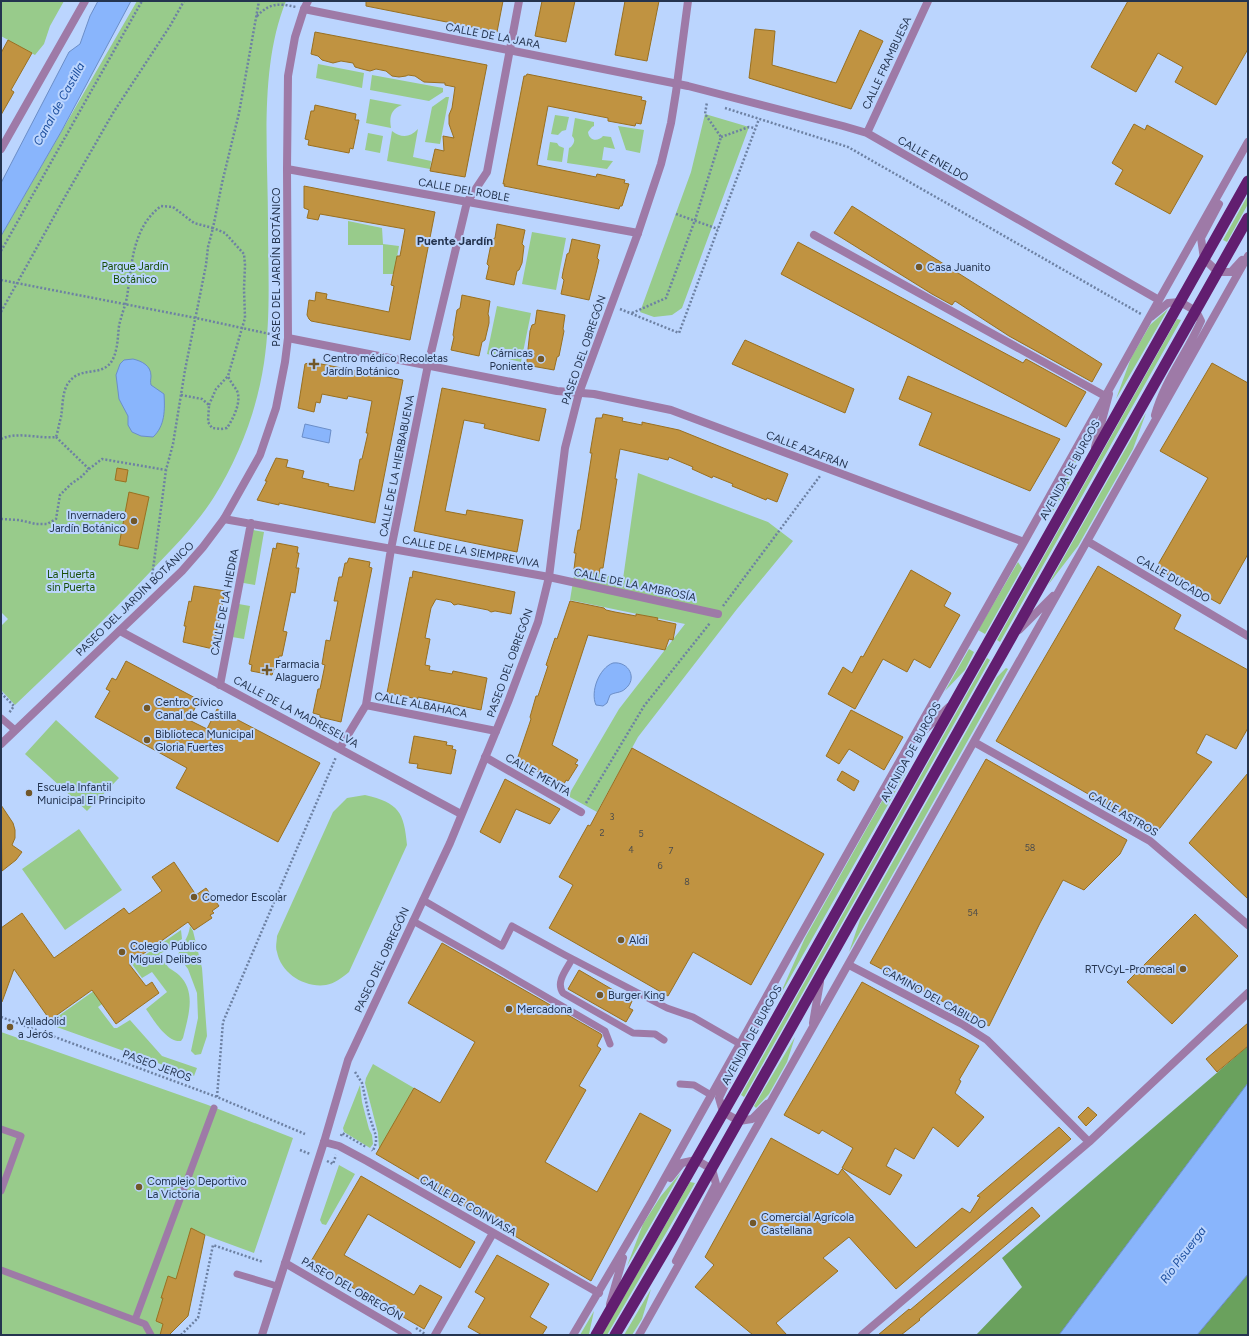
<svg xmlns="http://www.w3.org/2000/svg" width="1249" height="1336" font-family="Figtree,sans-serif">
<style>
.green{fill:#98cb8b}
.forest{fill:#6aa15d}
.water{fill:#89b5fc;stroke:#6b8ec8}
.building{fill:#c09341;stroke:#997020}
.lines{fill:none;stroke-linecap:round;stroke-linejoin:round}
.path{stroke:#6d81a3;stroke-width:2.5;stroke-dasharray:2 2;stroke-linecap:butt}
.service{stroke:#9e7aa7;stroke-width:7}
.pedestrian{stroke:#9e7aa7;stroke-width:8}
.minor{stroke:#9e7aa7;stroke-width:8}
.tertiary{stroke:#9e7aa7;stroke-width:8}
.trunk{stroke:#621e70;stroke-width:11}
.poi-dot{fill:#715729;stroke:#bbd5fe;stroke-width:1.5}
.labels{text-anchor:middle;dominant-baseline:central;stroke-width:4;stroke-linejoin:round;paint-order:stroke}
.number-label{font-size:9px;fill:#4b4c4c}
.street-label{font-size:11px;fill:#24344f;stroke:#bbd5fe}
.park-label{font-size:11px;fill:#194f07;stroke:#bbd5fe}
.poi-label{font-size:11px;fill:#24344f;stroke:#bbd5fe;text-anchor:start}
.water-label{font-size:12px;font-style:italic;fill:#1a4d9e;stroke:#bbd5fe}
.neighbourhood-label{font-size:12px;font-weight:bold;fill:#24344f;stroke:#bbd5fe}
</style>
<rect width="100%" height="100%" fill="#bbd5fe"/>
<path class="green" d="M1 1H64L50 26 44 44 35 55 1 36Z
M137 1H286C259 67 268 152 268 223 268 269 271 317 264 363 257 410 239 457 214 497 197 524 174 547 152 570 108 617 61 661 15 705L1 690V626L8 619 1 612V236Z
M318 64 364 73 362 88 316 78Z
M372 75 443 88V92L429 101 370 90Z
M446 97H449L440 144 425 142 432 107Z
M370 99 402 105C391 109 389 117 391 128L366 123Z
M705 114 749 127 682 308 672 315 654 317 640 312 691 172Z
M555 115 569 117 566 130 562 131 558 135 551 134Z
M575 118 594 122V126L592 127 588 132C589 141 598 142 603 136L611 137 615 149 604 147 602 160 613 161 607 169 567 163 569 148 571 147C574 143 576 140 572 136Z
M618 126 644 130 640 153 626 150Z
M418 129 413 157 431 161 430 169 387 161 392 131C401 138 410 138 418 129Z
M368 133 383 136 380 153 365 150Z
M550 142 557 143 559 146 564 148 562 162 547 160Z
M1248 195V204L1227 242 1223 240Z
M348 221 382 228 383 244 399 246 394 274H383V245H348Z
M532 232 566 238 556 290 522 284Z
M497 306 531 313 521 362 487 354Z
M1168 309 1116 399 1131 358 1150 325Z
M1177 319 1181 320 1000 642 997 640Z
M1146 413 1133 449 1078 546 1048 585Z
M1078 455 1070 482 1052 513H1045Z
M638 473 768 522 793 541 737 609 638 737 597 812 568 796 619 709 685 624 570 600 575 569 623 579Z
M248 529 264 532 255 585 238 582Z
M1018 562 1022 568 985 634 978 630Z
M233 603 250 606 244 639 226 636Z
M969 649 974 652 965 670 945 691Z
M987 658 990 660 744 1097 741 1095Z
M1006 668 1008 669 849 952 860 920 997 677Z
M56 720 119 778 87 811 25 754Z
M907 771 778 999 805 938 890 787Z
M365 795C399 803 404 812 407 845L349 972C343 977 334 984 326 985 304 988 281 973 277 952 275 947 277 941 277 936L333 812 347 798Z
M79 829 122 890 65 930 22 869Z
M190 926 193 931 202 968 207 1036 201 1054 195 1055 191 1051 198 1018 197 993 188 969 178 956C181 943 188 941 190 926Z
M181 930 182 939 160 954C163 959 165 964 169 968 172 970 176 972 179 975 197 992 188 1017 183 1038L181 1041C167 1043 153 1019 146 1009L167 992 152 972 142 978 132 964Z
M105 983 114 995 98 1007 114 1028H117L130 1020 162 1056 197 1068 194 1076 51 1025 50 1022Z
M1 1032 208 1105 293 1138 254 1253 205 1235 188 1316 169 1335H1Z
M795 1037 787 1062 769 1094 756 1108 754 1106Z
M373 1064 414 1088 379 1149 378 1133 365 1083 366 1078Z
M360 1085 362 1102 369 1129 372 1135 373 1144 370 1148 344 1132 343 1128Z
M339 1165 355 1174 326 1225 322 1224 320 1220Z
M681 1172 627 1266 643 1224 661 1196Z
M690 1182 695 1183 607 1335H602Z
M651 1289 642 1319 632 1335H624Z
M594 1311 589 1334 580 1335Z"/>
<path class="forest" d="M1248 1046V1083L1059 1335H976L1022 1287 1002 1258Z
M1248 1274V1335H1197Z"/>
<path class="water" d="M98 1H131L61 132 1 236V183L69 52 80 44 90 16Z
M133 359C141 361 151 365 151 376 151 379 150 381 151 385L164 394C165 410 165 426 153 437L141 436 132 432 128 425V416L119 399 116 375 120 364 124 360Z
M305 424 331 430 329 443 302 437Z
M613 663C629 661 638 679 625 689 621 693 615 692 610 695L607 703 603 706 596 705C590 692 599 668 613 663Z
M1248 1083V1274L1197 1335H1059Z"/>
<path class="building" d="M366 1H503L497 32 366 6Z
M542 1H575L566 42 535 36Z
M625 1H659L647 61 615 55Z
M1128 1H1248V49L1216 105 1175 82 1183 67 1158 53 1136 92 1091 67Z
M755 29 775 31 772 65 836 83 860 30 883 41 851 109 749 78Z
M315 32 487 65 465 177 430 171 435 149 444 151 443 136 454 138 449 124V115L452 108 455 87 445 85V83L424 82 415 76 408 75 406 76 399 77 392 76 386 71 376 69 370 71 362 69 355 67 353 63 341 61 333 63 322 60 318 56 311 54Z
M8 40 32 53 11 90 14 92 1 115V53Z
M527 74 642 97 641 100 646 101 641 124 636 123 635 126 608 121V118L548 106 537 165 596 177 597 174 625 180 624 183 629 184 622 206H620L619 209 504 186 505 184H503L524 76H526Z
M315 105 356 114 355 120H359L353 149 350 148 349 153 308 145 309 140 305 139 311 111H314Z
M1134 124 1145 130 1147 125 1203 156 1170 214 1115 184 1123 170 1112 163Z
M304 186 435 212 410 340 311 321 309 319 307 315 309 300 315 301 316 292 327 294 326 299 389 312 394 286 391 285 397 256H400L405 229 320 214 318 220 307 218 309 210 304 208Z
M852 206 1102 364 1092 382 1009 336 955 301 952 305 932 294 834 233Z
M497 224 525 230 522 244 524 246 522 263 519 270 517 271 514 285 486 279 489 266 487 264 492 239 495 238Z
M572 239 600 245 597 258 599 260 597 269 589 300 561 294 564 280 562 278 563 272 567 254 569 253Z
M798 242 1023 363 1026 359 1086 392 1066 427 781 274Z
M462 295 490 301 488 314 489 317V323L485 340 482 342 479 356 451 350 454 337 453 335 457 310 460 308Z
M537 310 565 315 563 329 564 331 559 356 557 357 554 370 526 365 529 351 528 349 530 331 532 325 535 324Z
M745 340 854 389 845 413 732 364Z
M311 362 403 380 375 523 279 503V505L257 500 267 481H265L276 458 288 460 286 467 304 471 302 478 329 484 328 486 354 491 360 459H362L368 433H366L372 401 348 396 347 399 322 394 320 403 316 402 314 412 298 408 305 364Z
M1212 363 1248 383V554L1220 604 1156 568 1208 478 1160 451Z
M908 376 1060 439 1030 491 919 445 932 413 899 399Z
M442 388 546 409 539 441 484 428 485 424 464 420 445 511 466 515 467 510 523 520 517 552 414 531Z
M603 414 623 418 622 421 642 425V422L646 423 679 430 788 474 777 502 767 498 766 500 742 490 732 486 733 484 713 476 712 478 692 469 693 467 669 457 668 460 620 449 615 479H617L603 568H600L599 574 574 569 576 553H574L578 530H580L592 453H590L596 418H602Z
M117 468 128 470 126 482 115 480Z
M129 492 149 497 138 549 119 545Z
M277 543 298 547 297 553H299L296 568H299L295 593 291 592 283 631 287 632 282 656H279L276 669H274L272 675 251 671 252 665 249 664 273 548 276 549Z
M349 558 370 562 369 567 372 568 341 722 320 717V715L313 713 318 689H320L325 665 322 664 326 640 330 641 338 601H334L339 577H342L345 563H347Z
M1098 566 1181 615 1174 629 1248 670V728L1236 749 1206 734 1196 753 1212 762 1156 833 996 741Z
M911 570 951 593 944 606 960 615 930 668 914 659 907 672 883 659 855 709 828 694 843 667 852 673 861 656 863 657Z
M413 571 515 592 511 614 495 611 491 612 488 610 458 604 454 605 451 602 436 599 431 608 425 638 430 639 425 665 430 666 429 670 452 674 453 671 487 678 481 710 418 697V699L387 693 410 577 412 578Z
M194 586 225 591 213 649 183 642 186 626H184L189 601 191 602Z
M570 601 604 608 606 610 615 612 636 616V614L658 618 657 620 676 624 673 640 669 639 665 650 588 635 552 745 578 760 575 764 578 765 568 781 566 780 564 784 549 776 548 777 517 760 531 719 530 717 536 696H538L548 666 546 665 555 638 557 639Z
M126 661 199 700 189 720 207 729 217 709 320 763 278 842 176 788 187 768 95 717 110 691 106 689 112 678 116 680Z
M851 710 903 737 884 770 849 749 839 764 826 756Z
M414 736 447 742 446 745 453 746 452 749 456 750 451 774 417 768 418 764 409 763Z
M632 748 824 854 751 985 693 952 668 996 549 928 573 885 559 877 588 825 590 826Z
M986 759 1127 840 1120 854 1084 890 1063 880 1040 923 989 1026 870 963Z
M842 771 859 781 854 791 837 780Z
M1248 773V899L1189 843Z
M505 779 560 809 550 824 516 809 500 843 480 832Z
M1 805 13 823 15 830V838L12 845 22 852 16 860 2 871Z
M174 862 196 895 206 888 219 906 212 911 214 913 210 915 212 918 194 930 188 922 129 964 146 986 152 982 159 993 116 1024 92 990 50 1020 14 969 2 1002H1V928L22 913 54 958 124 908 129 914 162 891 152 877Z
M1195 914 1238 956 1172 1024 1127 982Z
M442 943 601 1034 602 1036 597 1046 601 1049 579 1086 586 1090 545 1162 597 1192 640 1113 671 1130 591 1281 376 1154 414 1088 440 1103 475 1042 408 1003Z
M579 970 632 1001 629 1008 633 1010 626 1022 568 989Z
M862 982 979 1046 959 1080 961 1081 955 1093 984 1117 958 1147 933 1127 914 1159 895 1148 886 1166 902 1175 890 1195 842 1168 853 1148 822 1130 819 1134 784 1115Z
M1248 1023V1046L1217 1072 1206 1059Z
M1088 1107 1097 1115 1086 1126 1078 1117Z
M1059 1127 1071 1139 896 1289 849 1237 823 1258 838 1271 776 1323 787 1335H753L695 1287 714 1265 705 1257 771 1138 838 1175 842 1169 916 1248 962 1208 970 1213 980 1197 977 1196Z
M361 1176 475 1242 460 1268 368 1214 344 1255 414 1295 420 1285 442 1297 424 1329 310 1263Z
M1032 1207 1040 1216 919 1319 920 1320 901 1335H878L909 1309 910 1310Z
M191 1228 205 1235 188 1316 169 1335H160L163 1324 156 1321 163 1298H161L168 1276 176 1279Z
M497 1255 549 1284 530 1317 547 1327 542 1335H482L468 1327 485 1298 475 1292Z"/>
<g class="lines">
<path class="path" d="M257 16C270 3 278 3 296 7
M725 108 848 147 1141 314
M721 137 749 127 755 128
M676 214 718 229
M1 251 142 1
M1 280 196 318 279 336
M620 309 679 333 759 119
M1 312 62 202 113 113 170 26 184 1
M632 313 666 298 695 220 721 137 705 114 707 102
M181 395 202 399 209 405 208 422 212 428 221 429 227 428C233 419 243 400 236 389 233 385 230 381 228 376L245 318 244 289 245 265 244 254 225 233 213 228 222 183 239 113 259 1
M209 405 216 389 228 376
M56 437 89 469
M1 439C18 431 38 439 56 437 58 431 59 424 61 417 63 405 62 391 69 382 83 363 109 382 116 350 118 342 118 334 119 326 121 316 125 307 127 297 132 264 132 228 161 206L173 207 194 223 213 228 208 247 206 265 185 370 173 444 166 470 152 577 156 584
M1 519 19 520 36 524H47L56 519 60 495 71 484 81 477 89 469 102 459 166 470
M723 606 820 476
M1 693 14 706 9 713
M586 803 644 706 710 623
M1 1017 217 1097 305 1134
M355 1072 362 1083 369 1115 376 1136V1143L373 1151 372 1150
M217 1097 223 1022 336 757
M341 1136 342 1133 366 1147
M300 1150 310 1154
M327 1161 333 1164 336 1155
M416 1328 425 1334
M181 1335 198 1318 213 1245 263 1262
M1248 1335V1334"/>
<path class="service" d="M1 718 15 730
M423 900 502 946 512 926 565 955 667 1008 693 1017 740 1044
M413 921 493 966 605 1031 610 1044
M572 959C567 969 555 982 563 993L633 1033 655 1034 664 1040
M680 1084 694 1085 711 1095
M1 1129 21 1136 1 1191
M1 1270 145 1324 151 1335
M237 1274 277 1286
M135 1320 214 1108"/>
<path class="pedestrian" d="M287 169 638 233
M224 519 549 577 718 614
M220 685 251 523
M366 705 496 731
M340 748 366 705 391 549 428 365 467 202 487 172 519 1
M285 1263 408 1335"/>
<path class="minor" d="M304 9 688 86 843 126 867 133 1159 300
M867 133 928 1
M1 149 85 1
M1219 204 1201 238 1204 259 1218 272H1231L1242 260
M814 235 1105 396
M1151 317 1168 303 1180 302 1196 311 1201 321C1187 353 1164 381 1155 415
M288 338 557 391 594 394 671 410 1024 542
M1095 447 1109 394
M1087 541 1248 636
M1019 630 1053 596
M120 631 461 814
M915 739 949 707
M974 742 1150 841 1248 925
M485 757 581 812
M849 965 962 1024 987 1040 1089 1142
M813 1023 820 982
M755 1027 728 1079 719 1098 723 1112 739 1121 752 1119 767 1104
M324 1142 339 1146 367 1161 599 1293
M670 1178 682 1163 696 1160 712 1169 716 1184 676 1261
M610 1304 623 1258
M435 1335 493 1233
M573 1335 652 1201 793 949 1024 542 1159 300 1248 142
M639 1335 1248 256
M862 1335 1089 1142 1248 993"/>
<path class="tertiary" d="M1 744 182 571 203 547 224 519 260 455 276 408 285 362 288 338 287 169 288 76 295 37 304 9 308 1
M262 1335 324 1142 348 1060 450 843 508 702 538 622 549 577 565 448 579 393 638 233 661 164 671 123 676 92 688 1"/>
<path class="trunk" d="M596 1335 739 1085 1248 181
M615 1335 674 1235 1248 218"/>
</g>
<g class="poi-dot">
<circle cx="919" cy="267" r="4"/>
<circle cx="541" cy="359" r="4"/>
<path d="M312 358h4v4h4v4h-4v4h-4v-4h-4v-4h4z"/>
<circle cx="134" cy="521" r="4"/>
<path d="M265 664h4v4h4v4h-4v4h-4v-4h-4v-4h4z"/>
<circle cx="147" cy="708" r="4"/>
<circle cx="147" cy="740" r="4"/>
<circle cx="29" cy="793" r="4"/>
<circle cx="194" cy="897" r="4"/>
<circle cx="621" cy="940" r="4"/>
<circle cx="122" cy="952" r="4"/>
<circle cx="1183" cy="969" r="4"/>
<circle cx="600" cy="995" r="4"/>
<circle cx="509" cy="1009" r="4"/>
<circle cx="10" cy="1027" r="4"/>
<circle cx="139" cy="1187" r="4"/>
<circle cx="753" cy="1223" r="4"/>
</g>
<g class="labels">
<g class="number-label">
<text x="612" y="816">3</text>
<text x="602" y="832">2</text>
<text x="641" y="833">5</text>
<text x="1030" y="847">58</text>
<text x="631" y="849">4</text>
<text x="671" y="850">7</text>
<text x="660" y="865">6</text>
<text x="687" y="881">8</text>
<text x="973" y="912">54</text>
</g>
<g class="street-label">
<text transform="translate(493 36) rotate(11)">CALLE DE LA JARA</text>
<text transform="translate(887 63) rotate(-65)">CALLE FRAMBUESA</text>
<text transform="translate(933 159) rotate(30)">CALLE ENELDO</text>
<text transform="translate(464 190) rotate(10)">CALLE DEL ROBLE</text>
<text transform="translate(276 267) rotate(-90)">PASEO DEL JARDÍN BOTÁNICO</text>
<text transform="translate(584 350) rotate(-71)">PASEO DEL OBREGÓN</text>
<text transform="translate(807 450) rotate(21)">CALLE AZAFRÁN</text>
<text transform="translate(397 466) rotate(-79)">CALLE DE LA HIERBABUENA</text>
<text transform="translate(1070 470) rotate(-61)">AVENIDA DE BURGOS</text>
<text transform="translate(471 552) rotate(10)">CALLE DE LA SIEMPREVIVA</text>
<text transform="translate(1173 579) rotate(30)">CALLE DUCADO</text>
<text transform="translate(635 585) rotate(12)">CALLE DE LA AMBROSÍA</text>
<text transform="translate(135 599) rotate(-44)">PASEO DEL JARDÍN BOTÁNICO</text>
<text transform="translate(225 602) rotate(-79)">CALLE DE LA HIEDRA</text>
<text transform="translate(510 663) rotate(-70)">PASEO DEL OBREGÓN</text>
<text transform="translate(421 705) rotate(11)">CALLE ALBAHACA</text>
<text transform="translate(296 712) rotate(28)">CALLE DE LA MADRESELVA</text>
<text transform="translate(911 752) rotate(-61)">AVENIDA DE BURGOS</text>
<text transform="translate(538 775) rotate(30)">CALLE MENTA</text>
<text transform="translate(1123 814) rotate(30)">CALLE ASTROS</text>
<text transform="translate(382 960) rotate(-65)">PASEO DEL OBREGÓN</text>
<text transform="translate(934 998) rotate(29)">CAMINO DEL CABILDO</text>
<text transform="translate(752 1035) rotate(-61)">AVENIDA DE BURGOS</text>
<text transform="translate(157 1066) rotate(20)">PASEO JEROS</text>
<text transform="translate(468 1206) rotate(30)">CALLE DE COINVASA</text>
<text transform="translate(352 1289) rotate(30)">PASEO DEL OBREGÓN</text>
</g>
<g class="park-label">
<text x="135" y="266">Parque Jardín<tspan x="135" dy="13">Botánico</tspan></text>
<text x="71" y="574">La Huerta<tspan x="71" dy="13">sin Puerta</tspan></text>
</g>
<g class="poi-label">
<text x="927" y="267">Casa Juanito</text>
<text x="533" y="353" text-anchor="end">Cárnicas<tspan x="533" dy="13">Poniente</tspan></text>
<text x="323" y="358">Centro médico Recoletas<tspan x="323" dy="13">Jardín Botánico</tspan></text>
<text x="126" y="515" text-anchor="end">Invernadero<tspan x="126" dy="13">Jardín Botánico</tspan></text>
<text x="275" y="664">Farmacia<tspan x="275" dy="13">Alaguero</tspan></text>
<text x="155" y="702">Centro Cívico<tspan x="155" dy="13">Canal de Castilla</tspan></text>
<text x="155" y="734">Biblioteca Municipal<tspan x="155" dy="13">Gloria Fuertes</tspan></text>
<text x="37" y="787">Escuela Infantil<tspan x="37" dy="13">Municipal El Principito</tspan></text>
<text x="202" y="897">Comedor Escolar</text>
<text x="629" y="940">Aldi</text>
<text x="130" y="946">Colegio Público<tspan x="130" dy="13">Miguel Delibes</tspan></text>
<text x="1175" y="969" text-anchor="end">RTVCyL-Promecal</text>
<text x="608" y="995">Burger King</text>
<text x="517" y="1009">Mercadona</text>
<text x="18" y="1021">Valladolid<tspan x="18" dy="13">a Jerós</tspan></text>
<text x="147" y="1181">Complejo Deportivo<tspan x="147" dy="13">La Victoria</tspan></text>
<text x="761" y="1217">Comercial Agrícola<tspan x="761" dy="13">Castellana</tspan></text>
</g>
<g class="water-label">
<text transform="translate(59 104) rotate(-61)">Canal de Castilla</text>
<text transform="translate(1183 1255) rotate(-53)">Río Pisuerga</text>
</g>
<g class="neighbourhood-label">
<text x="455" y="241">Puente Jardín</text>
</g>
</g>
<rect width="1249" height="1336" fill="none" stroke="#24344f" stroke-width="4"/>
</svg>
